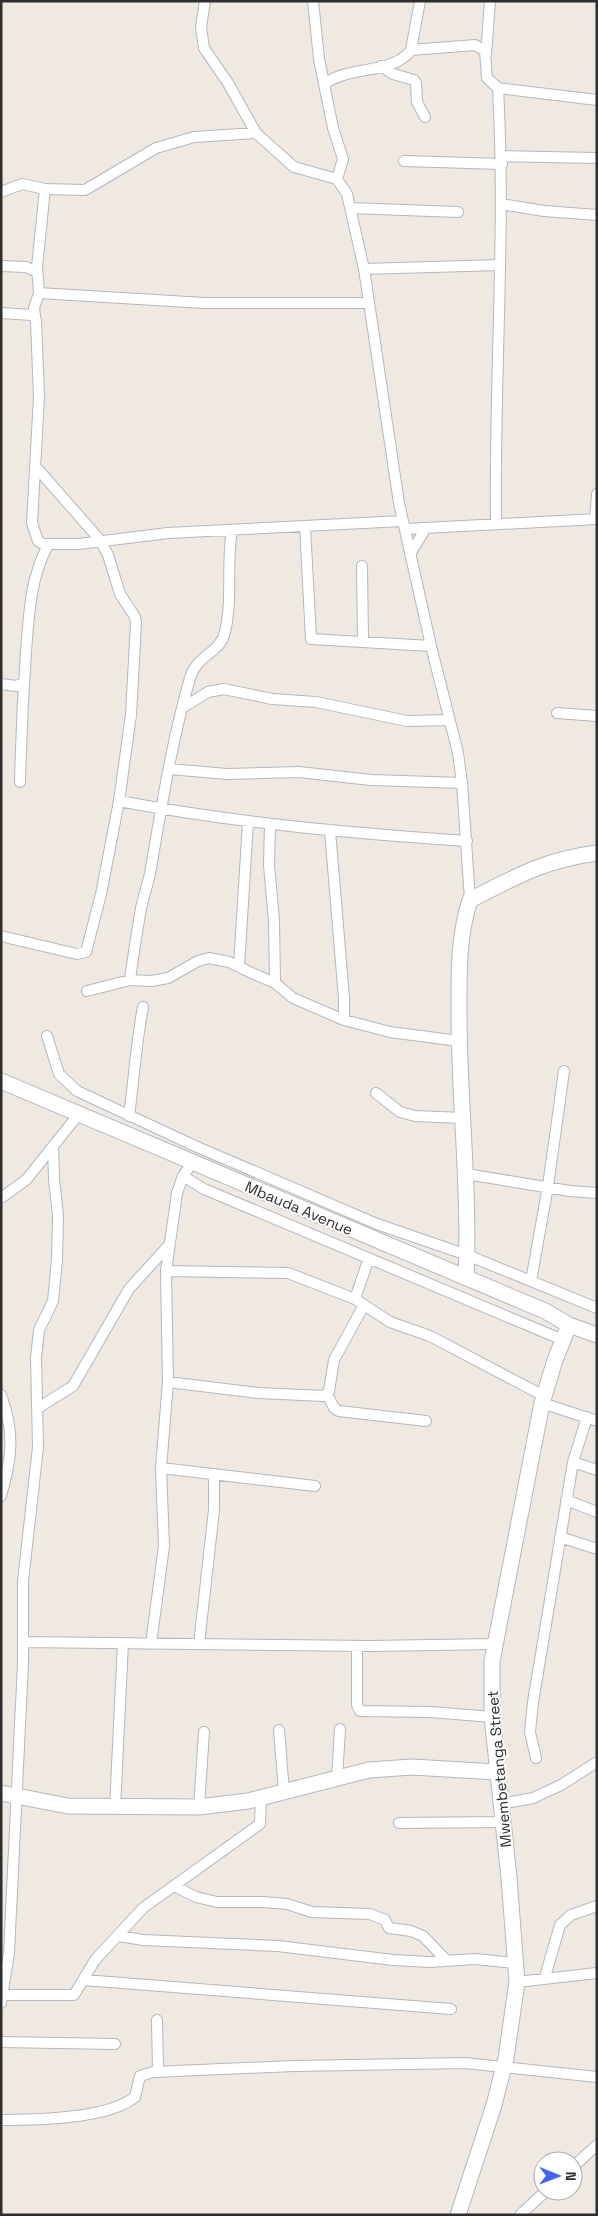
<svg xmlns="http://www.w3.org/2000/svg" width="598" height="2216" font-family="'Space Grotesk',sans-serif">
<style>
.lines{fill:none;stroke-linecap:round;stroke-linejoin:round}
.street-casing{stroke:#b4b7c1;stroke-width:12}
.secondary-casing{stroke:#b4b7c1;stroke-width:17}
.street{stroke:#fff;stroke-width:10}
.secondary{stroke:#fff;stroke-width:15}
.labels{text-anchor:middle;dominant-baseline:central;stroke-width:4;stroke-linejoin:round;paint-order:stroke}
.street-label{font-size:15px;fill:#2e2e2e;stroke:#fff}
</style>
<rect width="100%" height="100%" fill="#efe9e1"/>
<g class="lines">
<defs>
<path id="street" d="M205 1 201 27 204 48 228 83 256 133 294 167 337 179
M313 1 319 59 333 128 343 159 337 179 347 194 364 269 399 503 431 646 458 753 462 783 470 900
M411 50 420 1
M486 55 490 1
M381 66 393 74 414 80 416 83 417 102 425 117
M324 84C350 65 393 75 411 50L475 45 485 51 487 78 498 88 597 100
M501 156 597 158
M404 161 502 164
M1 192 22 184 45 189
M501 204 544 211 597 215
M350 208 458 212
M1 266 26 267 37 272
M364 269 500 265
M39 293 204 303H368
M1 313 32 315 35 316 36 321 39 397 32 523 38 541 43 544H79L168 533 403 521
M35 316 34 308 39 293 37 267 45 189 85 190 156 148 194 137 256 133
M595 519 597 494
M496 523C494 378 506 233 498 88
M305 526 311 639 431 646
M405 529 597 519
M410 554 426 528
M362 566 363 641
M1 684 16 686 24 683
M182 708 208 692 224 689 272 699 316 702 407 721 449 720
M557 713 597 716
M169 769 227 774 299 772 371 780 462 783
M20 782C21 738 23 695 26 652 29 614 30 579 48 545
M119 801C236 823 348 833 467 841
M270 825 269 865 274 921 275 983
M330 831 344 998V1020
M1 936 77 954 86 952 101 894 119 801 131 715 136 623 135 617 120 594 108 555 100 540 36 467
M239 967 248 822
M130 980C133 956 137 932 141 908 144 895 149 881 151 868 162 804 172 740 190 678 197 654 220 654 225 632 233 598 226 563 232 530
M87 991 130 980 151 981 168 978 198 961 209 958 229 962 254 974 275 983 293 998 344 1020 390 1032 459 1041
M47 1036 59 1074 77 1091 195 1146 377 1224 467 1255 597 1308
M376 1093 400 1112 415 1116 463 1118
M129 1116C134 1079 136 1043 143 1007
M466 1174 570 1191 597 1193
M183 1176 204 1189 563 1340
M1 1198 26 1180 78 1115
M166 1271 288 1273 355 1299 390 1322 430 1336 544 1396
M531 1281 548 1186 564 1071
M355 1299 369 1258
M168 1382 258 1393 324 1396 329 1391 334 1360 364 1305
M327 1394 334 1408 339 1411 426 1421
M1 1395C15 1432 12 1458 1 1496
M542 1403 597 1421
M38 1408 73 1386 129 1289 168 1246
M573 1462 597 1470
M161 1468 315 1486
M566 1500 597 1512
M560 1537 597 1549
M23 1642 370 1646 496 1644
M151 1644 164 1546 161 1468 168 1382 166 1271 177 1193 183 1176 192 1163
M199 1644 214 1510V1474
M357 1646V1705L360 1711 430 1712 492 1717
M279 1730 284 1792
M536 1758 530 1732 533 1702 573 1462 587 1417
M337 1778 340 1729
M501 1804 533 1798 561 1785 597 1762
M115 1807 123 1643
M199 1807 204 1732
M399 1823 503 1822
M174 1886 196 1897 217 1902H263L287 1904 312 1912 370 1914 385 1920 389 1928 411 1931 423 1936 446 1960
M119 1936 143 1940 278 1946 393 1960 430 1962 475 1959 516 1963
M545 1977 560 1925 571 1915 597 1906
M84 1980 451 2009
M517 1982 597 1973
M3 1995H74L95 1960 143 1908 260 1824 261 1798
M1 2003 9 1953 23 1663V1581L38 1447 36 1358 39 1330 53 1301 57 1260 58 1215 54 1179 53 1146
M157 2020 158 2072
M1 2042 115 2044
M1 2120C36 2120 108 2119 135 2097L140 2076 153 2072 294 2066 465 2063 597 2077
M573 2167 597 2145
M520 2215 546 2191"/>
<path id="secondary" d="M1 1081 545 1311 569 1325 597 1335
M466 1278C470 1189 459 1101 459 1013 459 974 458 937 470 900 517 876 544 860 597 853
M1 1793 68 1806 199 1807 248 1801 369 1770 412 1767 497 1772
M458 2215 494 2105 506 2058 517 1982 509 1878 492 1717V1661L542 1403 555 1360 569 1325"/>
</defs>
<use href="#street" class="street-casing"/>
<use href="#secondary" class="secondary-casing"/>
<use href="#street" class="street"/>
<use href="#secondary" class="secondary"/>
</g>
<g class="labels">
<g class="street-label">
<text transform="translate(299 1208) rotate(23)">Mbauda Avenue</text>
<text transform="translate(499 1769) rotate(-95)">Mwembetanga Street</text>
</g>
</g>
<rect width="598" height="2216" fill="none" stroke="#2e2e2e" stroke-width="5"/>
<g transform="translate(558 2176) rotate(91)"><circle r="24" fill="#ffffff" stroke="#ababab"/>
<path d="M0-4L9 19L0 12L-9 19Z" fill="#4264fb"/>
<text y="-8" font-size="14" font-weight="bold" text-anchor="middle" fill="#2e2e2e">N</text>
</g>
</svg>
